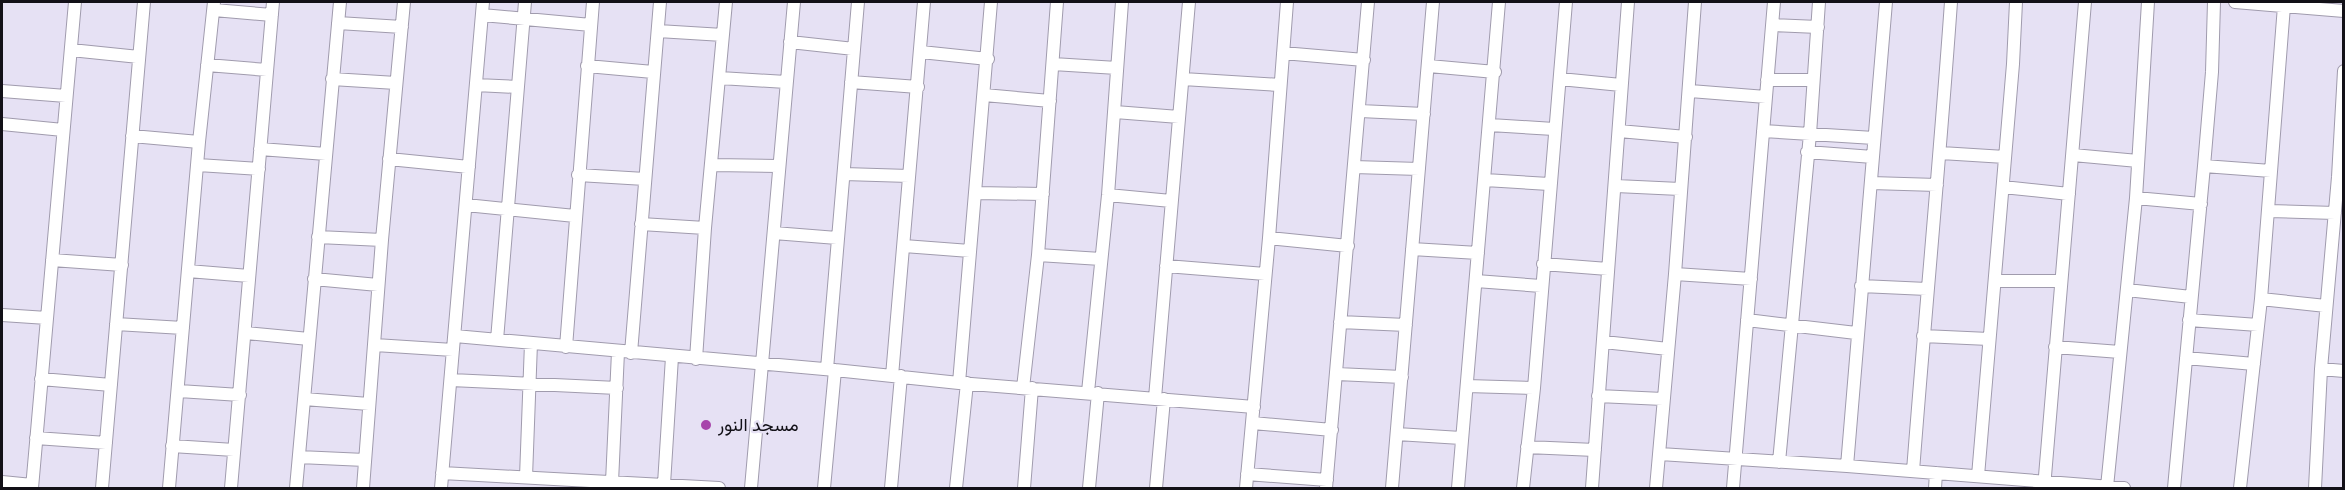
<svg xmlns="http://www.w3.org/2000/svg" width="2345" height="490" font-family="Figtree,Vazirmatn,sans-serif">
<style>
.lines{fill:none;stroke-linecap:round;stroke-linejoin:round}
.minor-casing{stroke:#a09bad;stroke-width:14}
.minor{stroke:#fff;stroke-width:12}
.poi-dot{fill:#a745ab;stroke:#e6e1f4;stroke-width:2}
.labels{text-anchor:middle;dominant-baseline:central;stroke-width:4.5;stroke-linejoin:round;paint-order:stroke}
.poi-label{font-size:18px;fill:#121017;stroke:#e6e1f4;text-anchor:start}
</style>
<rect width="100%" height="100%" fill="#e6e1f4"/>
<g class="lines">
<defs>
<path id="minor" d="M2235 2 2344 11
M214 10 272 15
M482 15 591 25
M338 23 402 27
M1772 25 1818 27
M658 31 723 35
M790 42 854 49
M71 50 139 57
M921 52 988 59
M1283 53 1364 60
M1053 64 1117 68
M207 65 267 70
M587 66 653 72
M1429 66 1495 72
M720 78 786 82
M332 79 396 83
M1183 79 1280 85
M1560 79 1621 85
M1767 80H1813
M851 82 918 87
M476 85 518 87
M2 91 66 96
M1690 91 1766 97
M984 95 1050 101
M1360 111 1424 114
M1115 112 1179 117
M2 124 63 130
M1490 125 1554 129
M1619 131 1686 137
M1763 131 1874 138
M132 136 199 142
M260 149 326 154
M1807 152 1873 157
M1941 153 2005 157
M2073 155 2138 161
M389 159 469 167
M198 165 259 169
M712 165 778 166
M2204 166 2271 171
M1354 167 1419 169
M844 174 909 176
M578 175 645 179
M1485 180 1549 184
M1871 183 1937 185
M1616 186 1680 189
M2003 187 2069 194
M975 193 1043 194
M1108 195 1171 201
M2136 198 2201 204
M466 205 575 216
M2268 211 2335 213
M641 224 705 228
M774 233 837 238
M318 237 382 240
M1269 238 1348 246
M904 246 970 251
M1412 249 1478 253
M1038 255 1101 259
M52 260 122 265
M1543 264 1608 269
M1166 266 1265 274
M188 271 249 276
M1675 274 1751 279
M314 279 378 285
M1476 281 1541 286
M1995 281H2061
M1861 286 1927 289
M2127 290 2191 297
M2261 299 2326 306
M2 315 47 318
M1747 320 1856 333
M2189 320 2258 325
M1340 322 1406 325
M116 324 183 328
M246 333 309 339
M455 336 835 370 959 383 1254 407
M1923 336 1989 339
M497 340 525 2
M1604 342 1668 349
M375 345 453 350
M566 347 593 2
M2055 347 2120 352
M631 353 660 2
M2186 358 2254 364
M696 359 705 228 726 2
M827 369 858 2
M2321 369 2344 371
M1337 374 1402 377
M892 376 924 2
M41 379 111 385
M451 380 617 388
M959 383 991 2
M1467 386 1534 388
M1023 388 1038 255 1057 2
M179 391 240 395
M1088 392 1108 195 1122 2
M1598 396 1663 399
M1155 398 1189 2
M304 399 369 404
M1253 423 1332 430
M1397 434 1461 438
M36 438 106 443
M172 446 234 450
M1527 447 1595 450
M1660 454 1847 466 2124 488
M299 457 365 460
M1779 462 1810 134 1819 2
M1847 466 1886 2
M1913 471C1925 315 1940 158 1951 2
M442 473 719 488
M1247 474 1327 480
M1978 476 2013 64 2016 2
M526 477 531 343
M2 482 32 485
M612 482 618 352
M664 484 672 357
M2107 487 2136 198 2148 2
M32 488 75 2
M102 488 144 2
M169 488 199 142 214 2
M231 488 273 2
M296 488 340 2
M363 488 382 240 404 2
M441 488 483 2
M751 488 794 2
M824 488 835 370
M891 488 901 376
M956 488 967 383
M1024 488 1032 388
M1089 488 1098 393
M1156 488 1164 399
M1246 488 1269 238 1287 2
M1326 488 1368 2
M1392 488 1433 2
M1458 488 1499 2
M1523 488 1534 388 1566 2
M1592 488 1628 2
M1656 488 1675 274 1695 2
M1733 488 1774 2
M1935 488 1936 473
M2044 488 2085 2
M2174 488 2204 166 2212 72 2214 2
M2240 488 2261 299 2284 6
M2315 488 2321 369 2338 177 2344 71"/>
</defs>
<use href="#minor" class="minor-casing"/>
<use href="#minor" class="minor"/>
</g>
<circle class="poi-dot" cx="706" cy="425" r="6"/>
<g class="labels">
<g class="poi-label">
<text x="718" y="425">مسجد النور</text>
</g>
</g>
<rect width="2345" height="490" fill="none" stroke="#121017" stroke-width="6"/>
</svg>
